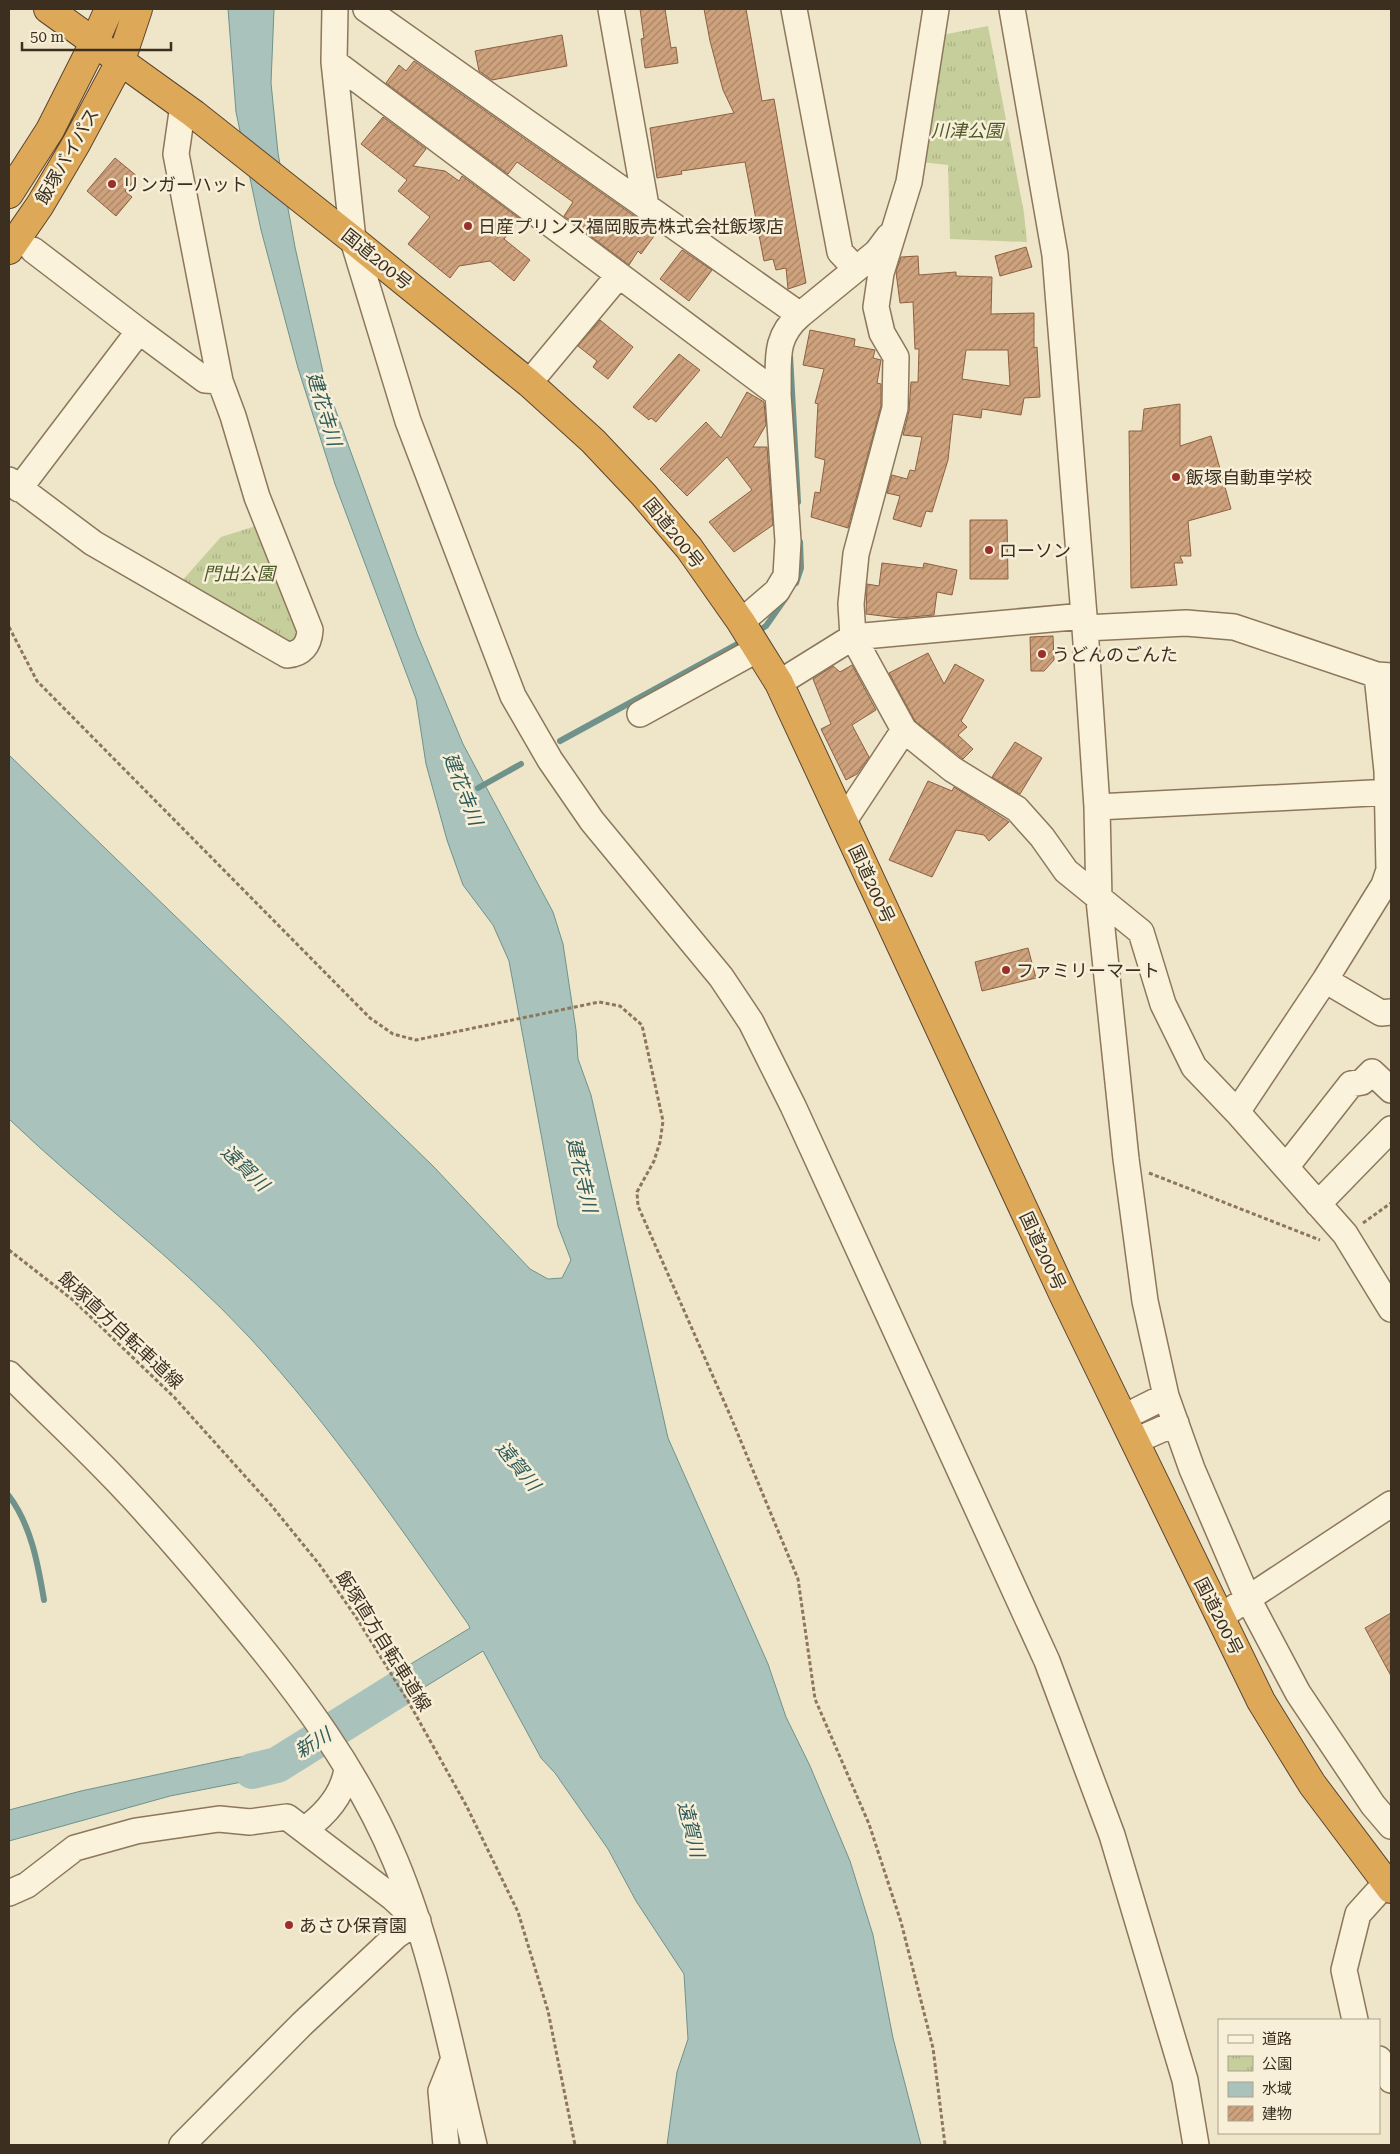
<svg xmlns="http://www.w3.org/2000/svg" width="1400" height="2154" font-family="'Roboto Serif','Noto Sans JP',serif">
<style>
.park{fill:url(#park-tufts)}
.water{fill:#a9c3bc;stroke:#6f928b}
.lines{fill:none;stroke-linecap:round;stroke-linejoin:round}
.stream{stroke:#6f928b;stroke-width:6}
.river{stroke:#a9c3bc;stroke-width:36}
.building{fill:url(#building-hatch);stroke:#8c6141;fill-rule:evenodd}
.minor-casing{stroke:#8c775c;stroke-width:28}
.highway-casing{stroke:#5a4530;stroke-width:30}
.path{stroke:#8c775c;stroke-width:3;stroke-dasharray:4 2.5;stroke-linecap:butt}
.minor{stroke:#faf2db;stroke-width:25}
.highway{stroke:#dea859;stroke-width:28}
.poi-dot{fill:#9c2e2b;stroke:#f7efd8;stroke-width:2}
.labels{text-anchor:middle;dominant-baseline:central;stroke-width:5;stroke-linejoin:round;paint-order:stroke}
.park-label{font-size:18px;font-style:italic;fill:#4a5926;stroke:#f7efd8}
.street-label{font-size:18px;fill:#3c2f20;stroke:#f7efd8}
.poi-label{font-size:18px;fill:#3c2f20;stroke:#f7efd8;text-anchor:start}
.water-label{font-size:19px;font-style:italic;fill:#2f5c5b;stroke:#f7efd8}
</style>
<defs>
<pattern id="park-tufts" width="24" height="20" patternUnits="userSpaceOnUse" patternTransform="scale(1.25)"><rect width="24" height="20" fill="#c6ce9b"/><path d="M3 7l-1-3M5 7V3M7 7l1-3M15 17l-1-3M17 17v-4M19 17l1-3" fill="none" stroke="#abb185"/></pattern>
<pattern id="building-hatch" width="6" height="6" patternUnits="userSpaceOnUse" patternTransform="scale(1.25)"><rect width="6" height="6" fill="#cea27d"/><path d="M-1 1l2-2M0 6l6-6M5 7l2-2" fill="none" stroke="#a88466"/></pattern>
</defs>
<rect width="100%" height="100%" fill="#efe5c8"/>
<path class="park" d="M988 26 1024 213 1027 242 950 239 948 165 921 162 942 35Z
M259 525 303 628 294 643 180 583 221 537Z"/>
<path class="water" d="M228 9H274L271 83 278 153 295 247 325 381 417 634 463 744 553 912 563 944 576 1030 578 1059 591 1095 668 1438 768 1664 786 1717 810 1766 850 1861 873 1935 893 2038 921 2145H667L677 2072 688 2039 684 1974 636 1901 608 1849 555 1773 541 1758 483 1651 368 1722 353 1699 470 1628 468 1624C399 1526 331 1426 250 1338 176 1258 87 1194 9 1119V755L433 1166 530 1269 548 1279 562 1278 571 1260 558 1226 509 961 493 925 463 885 447 840 426 764 416 699 335 484 298 368 261 230 236 112Z
M295 1748 302 1763 283 1774 170 1796 9 1841V1810L81 1791 234 1758 247 1756 249 1766Z"/>
<g class="lines">
<path class="stream" d="M790 355 798 502
M796 583 801 568 800 542
M755 633 766 626 787 596
M560 741 745 640
M478 788 521 764
M9 1496C31 1525 38 1564 44 1600"/>
<path class="river" d="M252 1771 277 1765 405 1685"/>
</g>
<path class="building" d="M640 9H665L671 48 676 47 678 63 645 68 641 39 644 38Z
M704 9H746L762 101 774 99 806 283 788 289 786 268 776 270 773 259 764 261 745 162 681 171 682 174 657 178 650 128 734 113 723 90 710 41Z
M562 35 567 66 492 80 479 71 475 51Z
M414 61 657 232 641 254 638 251 629 265 564 216 573 202 517 162 508 174 386 83 399 65 406 71Z
M383 117 426 149 413 166 445 171 459 181 462 176 520 219 504 239 530 260 514 281 490 261 459 266 450 278 408 244 430 217 398 191 407 180 361 144Z
M115 158 138 177 125 191 132 197 116 216 87 191Z
M1026 247 1032 267 1000 276 995 256Z
M682 250 712 270 689 301 660 279Z
M918 256 919 275 956 272V276L992 277 991 314 1034 313V348L1037 347 1040 397 1024 398 1021 415 982 409 981 418 953 414 948 460 932 512 926 511 921 527 893 519 900 496 887 493 892 475 907 479 910 470 915 471 922 437 903 435 909 411 911 382H918L919 349H915L913 302 900 303 896 272 901 257ZM966 350H1008L1010 386 962 379Z
M600 320 633 347 608 379 593 367 597 361 578 346Z
M810 330 855 339 854 346 875 350 873 358 881 360 877 383 881 384V406L848 528 811 517 815 492 820 493 825 460 815 457 818 404 815 403 824 369 803 365Z
M679 354 700 370 656 422 651 418 649 420 633 407Z
M747 392 764 402 766 425 753 447H767L773 525 734 552 709 522 752 490 727 457 687 496 660 469 706 422 721 438Z
M1180 404V446L1211 436 1231 509 1188 521 1191 556H1180L1183 563H1174L1177 585 1131 588 1129 431H1142L1144 409Z
M970 520H1007L1008 579H970Z
M882 563 923 568 924 563 957 570 952 595 937 592 934 615 899 618 866 614 867 584 879 586Z
M1053 636 1054 660 1044 671H1031L1030 637Z
M928 653 944 684 955 664 984 680 961 721 967 727 958 735 973 749 963 759 915 721 889 673Z
M852 665 876 710 852 725 869 757 857 774 846 780 821 729 831 724 813 679 833 666 840 672Z
M1015 742 1042 758 1020 794 992 777Z
M928 781 952 791 954 787 1009 822 989 841 984 835 956 830 932 877 889 860Z
M1028 948 1036 978 982 991 975 962Z
M1391 1613V1676L1365 1628Z"/>
<g class="lines">
<defs>
<path id="minor" d="M335 9 334 62 353 240 408 421 513 696 550 760 592 821 721 977 751 1022 793 1106 1047 1661 1112 1835 1185 2080 1196 2145
M366 9 800 315 877 252 889 236
M611 9 646 206
M794 9 840 252 855 268
M936 9 909 182 881 273 876 307 882 333 896 357 895 408 856 554 851 604 853 637 904 730 952 769 1017 809 1042 837 1066 871 1141 932 1163 1004 1194 1067 1237 1112 1345 1234 1391 1309
M1012 9 1055 255 1085 628 1097 807 1099 900 1126 1159 1145 1301 1166 1396 1192 1469 1247 1597 1298 1693 1373 1805 1391 1826
M334 62 778 394 788 541 786 576 777 591 741 622
M139 331 205 380 220 381 176 154 183 105
M529 383 619 275
M778 394C779 361 773 338 800 315
M9 480 93 543 287 655C302 654 309 645 310 630L257 497 233 416 220 381
M19 489 139 331 33 250
M1085 628 1186 623 1234 627 1377 675 1391 676
M779 683 853 637 1084 616
M640 714 758 649
M1097 807 1391 792
M843 822 904 730
M1325 980 1381 1013 1391 1012
M1237 1112 1325 980 1384 885 1389 870 1387 771 1377 675
M1286 1167 1351 1084 1362 1082 1372 1072 1391 1090
M1318 1204 1391 1129
M9 1374C45 1410 82 1444 117 1481 159 1525 198 1571 236 1617 298 1691 358 1771 395 1860 433 1951 451 2050 474 2145
M1124 1417 1166 1396
M1135 1441 1176 1423
M1220 1617 1391 1504
M304 1830C325 1815 343 1796 347 1769
M9 1893 27 1885 75 1848 136 1831 219 1819 250 1822 287 1817 392 1897 418 1921 397 1935 302 2024 182 2145
M1355 2020 1344 1970 1358 1914 1386 1883
M1379 2059 1391 2080
M446 2145 441 2091 453 2061"/>
<path id="highway" d="M48 9 194 114 353 240 529 383 593 441 643 494 689 548 741 622 779 683 1064 1296 1261 1701 1312 1784 1391 1889
M9 194 50 130 94 43 109 9
M9 250 40 205 76 144 121 60 138 9"/>
</defs>
<use href="#minor" class="minor-casing"/>
<use href="#highway" class="highway-casing"/>
<path class="path" d="M9 627 37 681 370 1018 393 1034 416 1040 599 1002 620 1006 642 1025 663 1121 660 1142 654 1161 637 1192 638 1206 730 1415 798 1579 815 1699 869 1824 901 1922 933 2048 945 2145
M1149 1173 1320 1240
M1363 1223 1391 1203
M9 1250 73 1300 174 1397 271 1505 319 1564 356 1617 408 1701 467 1807 518 1912 548 2011 575 2145"/>
<use href="#minor" class="minor"/>
<use href="#highway" class="highway"/>
</g>
<g class="poi-dot">
<circle cx="112" cy="184" r="5"/>
<circle cx="468" cy="226" r="5"/>
<circle cx="1176" cy="477" r="5"/>
<circle cx="989" cy="550" r="5"/>
<circle cx="1042" cy="654" r="5"/>
<circle cx="1006" cy="970" r="5"/>
<circle cx="289" cy="1925" r="5"/>
</g>
<g class="labels">
<g class="park-label">
<text x="967" y="130">川津公園</text>
<text x="239" y="573">門出公園</text>
</g>
<g class="street-label">
<text transform="translate(67 156) rotate(-60)">飯塚バイパス</text>
<text transform="translate(377 259) rotate(39)">国道200号</text>
<text transform="translate(674 533) rotate(51)">国道200号</text>
<text transform="translate(872 884) rotate(65)">国道200号</text>
<text transform="translate(1043 1251) rotate(65)">国道200号</text>
<text transform="translate(121 1330) rotate(43)">飯塚直方自転車道線</text>
<text transform="translate(1219 1616) rotate(63)">国道200号</text>
<text transform="translate(384 1641) rotate(58)">飯塚直方自転車道線</text>
</g>
<g class="poi-label">
<text x="122" y="184">リンガーハット</text>
<text x="478" y="226">日産プリンス福岡販売株式会社飯塚店</text>
<text x="1186" y="477">飯塚自動車学校</text>
<text x="999" y="550">ローソン</text>
<text x="1052" y="654">うどんのごんた</text>
<text x="1016" y="970">ファミリーマート</text>
<text x="299" y="1925">あさひ保育園</text>
</g>
<g class="water-label">
<text transform="translate(324 409) rotate(73)">建花寺川</text>
<text transform="translate(463 789) rotate(69)">建花寺川</text>
<text transform="translate(245 1168) rotate(44)">遠賀川</text>
<text transform="translate(582 1175) rotate(77)">建花寺川</text>
<text transform="translate(518 1466) rotate(51)">遠賀川</text>
<text transform="translate(313 1743) rotate(-32)">新川</text>
<text transform="translate(691 1829) rotate(76)">遠賀川</text>
</g>
</g>
<rect width="1400" height="2154" fill="none" stroke="#3c2f20" stroke-width="20"/>
<rect x="1218" y="2019" width="162" height="115" fill="#f7efd8" stroke="#aca28e"/>
<rect x="1228" y="2035" width="25" height="8" fill="#faf2db" stroke="#aca28e"/>
<text x="1262" y="2044" font-size="15" fill="#3c2f20">道路</text>
<rect x="1228" y="2056" width="25" height="15" fill="url(#park-tufts)" stroke="#aca28e"/>
<text x="1262" y="2069" font-size="15" fill="#3c2f20">公園</text>
<rect x="1228" y="2082" width="25" height="15" fill="#a9c3bc" stroke="#aca28e"/>
<text x="1262" y="2094" font-size="15" fill="#3c2f20">水域</text>
<rect x="1228" y="2106" width="25" height="15" fill="url(#building-hatch)" stroke="#aca28e"/>
<text x="1262" y="2119" font-size="15" fill="#3c2f20">建物</text>
<path d="M22 42v8h149v-8" fill="none" stroke="#3c2f20" stroke-width="2.5"/>
<text x="30" y="42" font-size="15" fill="#3c2f20" stroke="#f7efd8" stroke-width="4" paint-order="stroke">50 m</text>
</svg>
